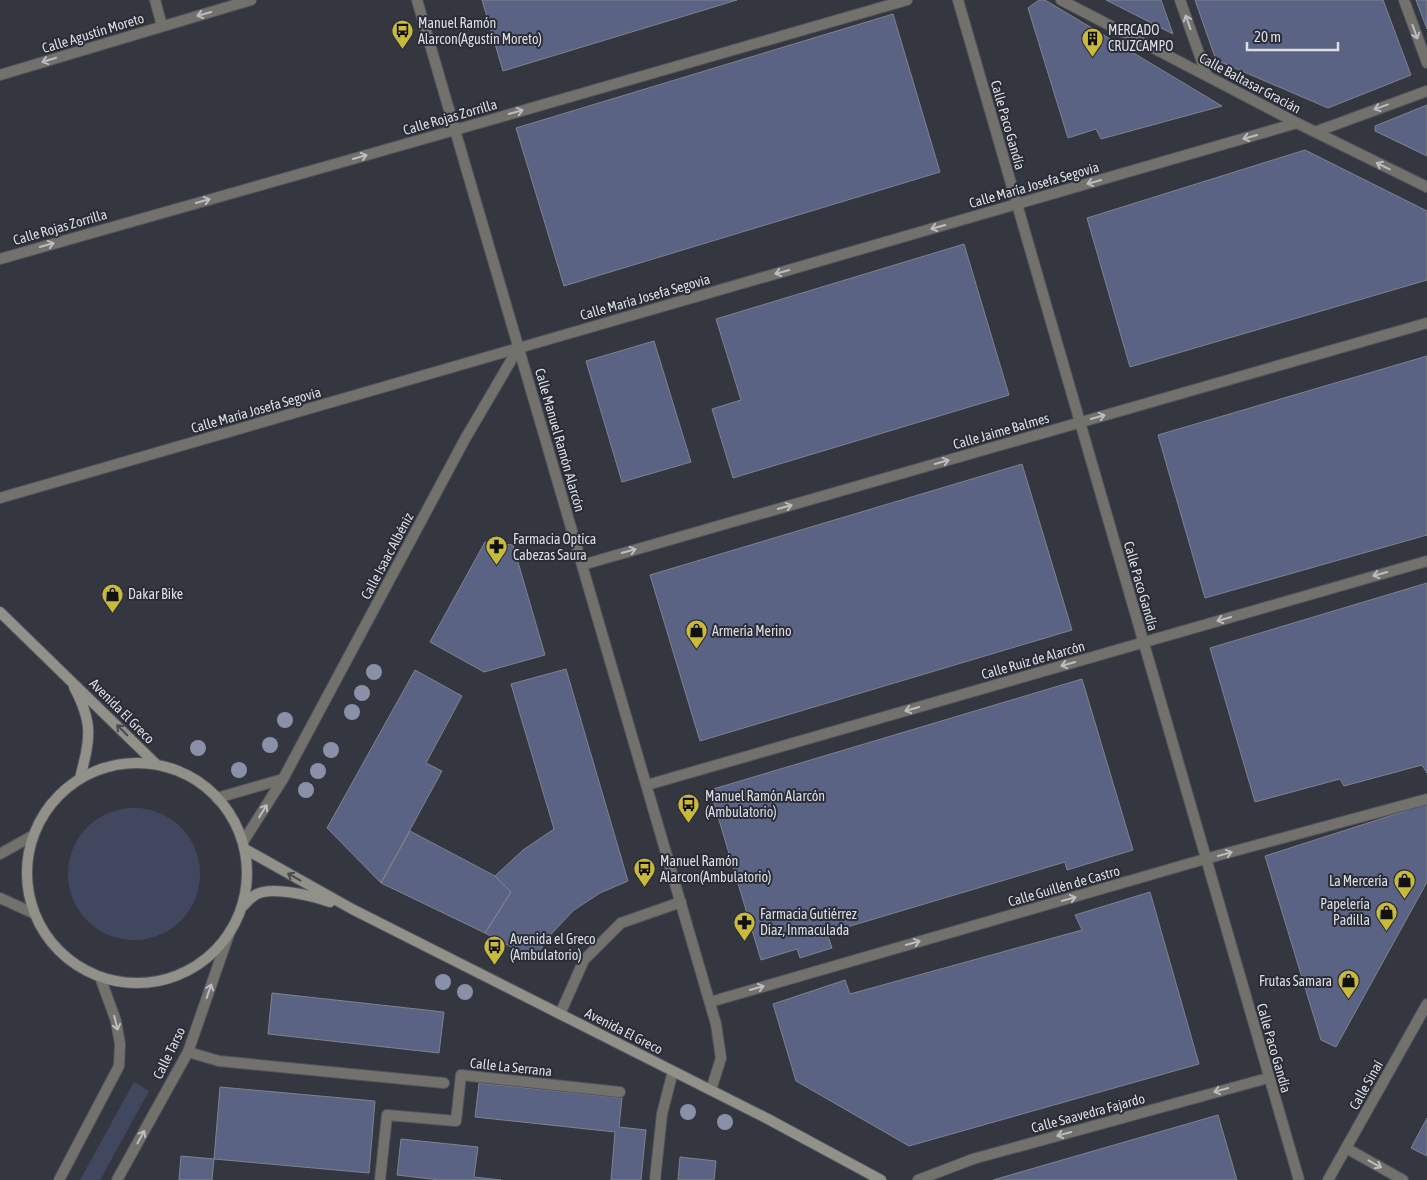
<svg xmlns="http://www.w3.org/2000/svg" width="1427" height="1180" font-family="'Asap Condensed',sans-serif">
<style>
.green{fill:#424760}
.building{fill:#5b6384;stroke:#7f828d}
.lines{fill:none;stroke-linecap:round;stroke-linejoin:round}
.service-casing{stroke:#52555e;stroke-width:12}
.pedestrian-casing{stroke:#52555e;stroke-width:12}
.minor-casing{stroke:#52555e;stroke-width:12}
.tertiary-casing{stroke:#52555e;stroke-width:12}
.secondary-casing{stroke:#52555e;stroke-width:12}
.service{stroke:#72716c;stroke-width:10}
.pedestrian{stroke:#72716c;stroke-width:10}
.minor{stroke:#72716c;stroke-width:10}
.tertiary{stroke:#72716c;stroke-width:10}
.secondary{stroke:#929189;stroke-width:10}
.tree{fill:#8a90a7}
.oneway{stroke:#bcbdc0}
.oneway2{stroke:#494a4f}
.labels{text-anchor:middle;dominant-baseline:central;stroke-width:4;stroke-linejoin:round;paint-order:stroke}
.poi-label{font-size:14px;fill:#dcdee4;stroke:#2a2c36;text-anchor:start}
.street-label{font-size:14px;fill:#dcdee4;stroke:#2a2c36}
</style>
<rect width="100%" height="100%" fill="#343740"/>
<path class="green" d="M68 874a66 66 0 1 1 132 0a66 66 0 1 1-132 0Z
M134 1082 149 1091 100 1180H80Z"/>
<path class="building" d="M482 0H737L503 71Z
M1039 0H1045L1222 106 1101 139 1096 129 1068 138 1028 8Z
M1106 0H1161L1173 34Z
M1195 0H1383L1411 75 1328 108 1216 60Z
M1416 0H1427V29Z
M893 14 940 172 564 286 516 128Z
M1427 105V156L1375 131V126Z
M1305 150 1427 211V280L1130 367 1087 218Z
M964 244 1009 395 733 478 712 409 741 400 716 319Z
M654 341 691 462 622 482 586 361Z
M1427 356V535L1205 598 1158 435Z
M1022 464 1072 630 700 741 650 575Z
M485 542 513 545 545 655 484 672 430 642Z
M1427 583V773L1422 765 1344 786 1340 779 1255 802 1210 648Z
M566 669 628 881 600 893 574 910 552 933 534 959 485 933 511 892 495 876 523 850 554 829 511 684Z
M415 670 462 696 426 763 442 771 381 883 327 828Z
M1082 679 1133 850 1067 870 1065 862 827 933 832 948 800 958 797 949 761 960 710 790Z
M1427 804V882L1336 1047 1321 1040 1265 856Z
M410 831 495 876 511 892 485 933 381 883Z
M1150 892 1199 1064 909 1146 796 1081 773 1004 845 980 850 994 1082 930 1075 915Z
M272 993 444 1012 439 1053 268 1034Z
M479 1083 622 1098 619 1127 646 1130 641 1180H611L615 1132 475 1117Z
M220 1087 375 1101 369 1173 214 1159Z
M1218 1115 1237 1180H993Z
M1427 1118V1156L1411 1148Z
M401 1139 478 1147 474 1177 501 1180H440L397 1175Z
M181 1156 214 1159 212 1180H179Z
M680 1157 716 1161 714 1180H678Z"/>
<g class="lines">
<defs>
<path id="service" d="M560 1014 584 960 621 923 681 902
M655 1180 662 1114 673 1071"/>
<path id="pedestrian" d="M380 1180 387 1115 456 1121 461 1075 620 1092"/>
<path id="minor" d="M155 0 162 26
M417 0 716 1024 721 1058 711 1090
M958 0 1299 1180
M1061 0 1297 123 1427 187
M1180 0 1207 76
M1404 0 1427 63
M0 75 251 0
M1315 132 1427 91
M0 259 455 130 907 0
M0 498 1297 123
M582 565 1427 323
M647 785 1427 561
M217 798 283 779
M243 842 283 779 465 439 519 347
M0 854 32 836
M0 898 33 913
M710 1002 1205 859 1427 799
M188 1052 219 1061 444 1083
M1346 1148 1403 1180
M918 1180 973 1159 1268 1078
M1328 1180 1427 1004"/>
<path id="tertiary" d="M59 1180 119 1066 120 1044 116 1021 100 977
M117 1180 188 1052 230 931"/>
<path id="secondary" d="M0 612 157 765
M74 687C94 724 90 739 80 778
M27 873a110 110 0 1 1 220 0a110 110 0 1 1-220 0Z
M245 849 352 909 768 1119 881 1180
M242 907C246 903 251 897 257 894 273 886 313 896 330 902"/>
</defs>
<use href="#service" class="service-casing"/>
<use href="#pedestrian" class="pedestrian-casing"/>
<use href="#minor" class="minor-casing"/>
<use href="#tertiary" class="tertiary-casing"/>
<use href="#secondary" class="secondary-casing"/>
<use href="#service" class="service"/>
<use href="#pedestrian" class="pedestrian"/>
<use href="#minor" class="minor"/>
<use href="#tertiary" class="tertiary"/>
<use href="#secondary" class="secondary"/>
</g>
<g class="tree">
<circle cx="374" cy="672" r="8"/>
<circle cx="362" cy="693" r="8"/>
<circle cx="352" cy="712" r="8"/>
<circle cx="285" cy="720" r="8"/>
<circle cx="270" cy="745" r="8"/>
<circle cx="198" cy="748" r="8"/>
<circle cx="331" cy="750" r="8"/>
<circle cx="239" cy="770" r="8"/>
<circle cx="318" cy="771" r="8"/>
<circle cx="306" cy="790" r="8"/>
<circle cx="443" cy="982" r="8"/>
<circle cx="465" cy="992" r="8"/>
<circle cx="688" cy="1112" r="8"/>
<circle cx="725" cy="1122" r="8"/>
</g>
<defs><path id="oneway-shaft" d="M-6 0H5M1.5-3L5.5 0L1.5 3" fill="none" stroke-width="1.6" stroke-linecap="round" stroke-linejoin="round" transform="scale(1.25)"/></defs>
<g class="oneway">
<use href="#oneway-shaft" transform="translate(204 14) rotate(164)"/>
<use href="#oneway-shaft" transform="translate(1188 22) rotate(-110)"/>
<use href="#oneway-shaft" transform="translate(1415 32) rotate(70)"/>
<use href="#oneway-shaft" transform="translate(49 60) rotate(163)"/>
<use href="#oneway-shaft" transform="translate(1381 107) rotate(160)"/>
<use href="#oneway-shaft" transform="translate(516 112) rotate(-16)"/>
<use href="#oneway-shaft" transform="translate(1250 137) rotate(164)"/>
<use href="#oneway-shaft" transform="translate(360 157) rotate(-16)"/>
<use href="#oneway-shaft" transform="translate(1383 166) rotate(-154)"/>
<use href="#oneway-shaft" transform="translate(1094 182) rotate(164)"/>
<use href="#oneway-shaft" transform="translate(203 201) rotate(-16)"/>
<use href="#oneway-shaft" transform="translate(938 227) rotate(164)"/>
<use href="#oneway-shaft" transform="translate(47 245) rotate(-16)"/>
<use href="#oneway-shaft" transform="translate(782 272) rotate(164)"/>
<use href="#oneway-shaft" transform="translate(1098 417) rotate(-16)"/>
<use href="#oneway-shaft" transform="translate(942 462) rotate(-16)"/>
<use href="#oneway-shaft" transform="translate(785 507) rotate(-16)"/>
<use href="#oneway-shaft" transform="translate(629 551) rotate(-16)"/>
<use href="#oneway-shaft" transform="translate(1380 574) rotate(164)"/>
<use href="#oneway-shaft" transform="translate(1224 619) rotate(164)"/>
<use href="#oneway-shaft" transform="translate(1068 664) rotate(164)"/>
<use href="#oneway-shaft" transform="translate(912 709) rotate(164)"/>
<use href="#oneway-shaft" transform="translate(263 811) rotate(-58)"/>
<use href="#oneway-shaft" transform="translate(1225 854) rotate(-15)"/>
<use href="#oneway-shaft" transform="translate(1069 899) rotate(-16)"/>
<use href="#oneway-shaft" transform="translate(913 943) rotate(-16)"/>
<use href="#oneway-shaft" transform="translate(757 988) rotate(-16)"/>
<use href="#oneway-shaft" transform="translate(209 991) rotate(-71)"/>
<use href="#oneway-shaft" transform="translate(116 1023) rotate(76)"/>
<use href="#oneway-shaft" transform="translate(1221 1090) rotate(165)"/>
<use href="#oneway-shaft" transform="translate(1064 1134) rotate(165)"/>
<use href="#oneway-shaft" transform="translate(141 1137) rotate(-61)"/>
<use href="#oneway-shaft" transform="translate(1375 1164) rotate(29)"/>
</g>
<g class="oneway2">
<use href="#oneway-shaft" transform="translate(122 730) rotate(-135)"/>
<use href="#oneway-shaft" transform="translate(294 877) rotate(-151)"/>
</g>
<defs>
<symbol id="bus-pin" viewBox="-11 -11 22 30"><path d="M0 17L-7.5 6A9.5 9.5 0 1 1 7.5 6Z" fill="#caba39" stroke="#2a2c36"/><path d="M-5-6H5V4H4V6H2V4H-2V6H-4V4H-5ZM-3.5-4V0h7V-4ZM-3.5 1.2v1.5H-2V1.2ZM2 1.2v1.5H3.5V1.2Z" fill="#111"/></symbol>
<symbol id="building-pin" viewBox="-11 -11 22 30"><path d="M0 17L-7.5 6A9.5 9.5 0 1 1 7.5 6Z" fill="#caba39" stroke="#2a2c36"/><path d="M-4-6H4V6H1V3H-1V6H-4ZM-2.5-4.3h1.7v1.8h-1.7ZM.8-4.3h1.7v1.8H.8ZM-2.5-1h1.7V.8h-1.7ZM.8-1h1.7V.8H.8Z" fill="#111"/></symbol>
<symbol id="pharmacy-pin" viewBox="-11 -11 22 30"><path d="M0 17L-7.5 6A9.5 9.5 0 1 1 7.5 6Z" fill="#caba39" stroke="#2a2c36"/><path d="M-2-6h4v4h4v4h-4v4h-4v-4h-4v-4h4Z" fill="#111"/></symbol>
<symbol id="shop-pin" viewBox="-11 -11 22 30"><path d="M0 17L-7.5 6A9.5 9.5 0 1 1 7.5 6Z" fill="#caba39" stroke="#2a2c36"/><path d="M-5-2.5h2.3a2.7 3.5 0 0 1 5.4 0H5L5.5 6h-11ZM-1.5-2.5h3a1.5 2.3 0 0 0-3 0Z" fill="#111"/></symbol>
</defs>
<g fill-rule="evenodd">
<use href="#bus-pin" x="390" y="18" width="25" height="34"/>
<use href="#building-pin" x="1080" y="26" width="25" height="34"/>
<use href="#pharmacy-pin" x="484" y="534" width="25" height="34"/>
<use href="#shop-pin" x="100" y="582" width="25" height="34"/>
<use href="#shop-pin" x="684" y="618" width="25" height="34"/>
<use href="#bus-pin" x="676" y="792" width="25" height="34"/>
<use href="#bus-pin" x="632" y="856" width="25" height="34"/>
<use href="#shop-pin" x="1392" y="868" width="25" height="34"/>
<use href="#shop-pin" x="1374" y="900" width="25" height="34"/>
<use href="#pharmacy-pin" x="732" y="910" width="25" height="34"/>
<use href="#bus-pin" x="482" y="934" width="25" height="34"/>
<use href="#shop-pin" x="1336" y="968" width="25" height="34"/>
</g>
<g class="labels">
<g class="poi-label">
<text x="418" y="23">Manuel Ramón<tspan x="418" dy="16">Alarcon(Agustín Moreto)</tspan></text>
<text x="1108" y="30">MERCADO<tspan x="1108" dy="16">CRUZCAMPO</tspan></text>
<text x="513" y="539">Farmacia Optica<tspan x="513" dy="16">Cabezas Saura</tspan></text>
<text x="128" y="594">Dakar Bike</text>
<text x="712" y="631">Armería Merino</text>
<text x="705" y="796">Manuel Ramón Alarcón<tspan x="705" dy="16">(Ambulatorio)</tspan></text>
<text x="660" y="861">Manuel Ramón<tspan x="660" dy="16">Alarcon(Ambulatorio)</tspan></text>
<text x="1388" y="881" text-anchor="end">La Mercería</text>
<text x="1370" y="904" text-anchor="end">Papelería<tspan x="1370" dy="16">Padilla</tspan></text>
<text x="760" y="914">Farmacia Gutiérrez<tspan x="760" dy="16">Díaz, Inmaculada</tspan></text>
<text x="510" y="939">Avenida el Greco<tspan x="510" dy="16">(Ambulatorio)</tspan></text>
<text x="1332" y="981" text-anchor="end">Frutas Samara</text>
</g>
<g class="street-label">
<text transform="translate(93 33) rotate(-17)">Calle Agustín Moreto</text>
<text transform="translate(1250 83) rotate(28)">Calle Baltasar Gracián</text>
<text transform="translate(450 117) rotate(-16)">Calle Rojas Zorrilla</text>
<text transform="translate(1008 125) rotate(74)">Calle Paco Gandía</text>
<text transform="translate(1034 185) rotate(-16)">Calle María Josefa Segovia</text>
<text transform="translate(60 227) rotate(-16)">Calle Rojas Zorrilla</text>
<text transform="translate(645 297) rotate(-16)">Calle María Josefa Segovia</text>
<text transform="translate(256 410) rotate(-16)">Calle María Josefa Segovia</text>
<text transform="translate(1001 431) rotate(-16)">Calle Jaime Balmes</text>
<text transform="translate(560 440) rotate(74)">Calle Manuel Ramón Alarcón</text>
<text transform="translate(387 556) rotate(-62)">Calle Isaac Albéniz</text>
<text transform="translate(1141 586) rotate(74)">Calle Paco Gandía</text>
<text transform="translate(1033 660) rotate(-16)">Calle Ruiz de Alarcón</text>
<text transform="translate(122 711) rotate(45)">Avenida El Greco</text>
<text transform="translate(1064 886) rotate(-16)">Calle Guillén de Castro</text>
<text transform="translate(624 1031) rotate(27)">Avenida El Greco</text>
<text transform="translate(1274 1048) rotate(74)">Calle Paco Gandía</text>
<text transform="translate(169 1053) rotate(-64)">Calle Tarso</text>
<text transform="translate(511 1067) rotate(6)">Calle La Serrana</text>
<text transform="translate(1366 1085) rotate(-61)">Calle Sinaí</text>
<text transform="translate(1088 1113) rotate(-15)">Calle Saavedra Fajardo</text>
</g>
</g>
<path d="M1247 42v8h91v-8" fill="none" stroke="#dcdee4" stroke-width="2.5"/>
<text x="1254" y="42" font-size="15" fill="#dcdee4" stroke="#2a2c36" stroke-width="4" paint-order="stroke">20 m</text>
</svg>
